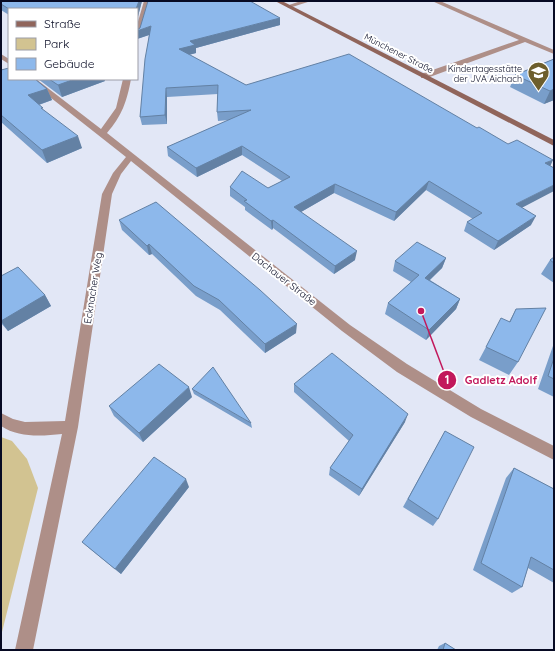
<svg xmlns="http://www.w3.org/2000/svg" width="555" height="651" font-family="Quicksand,sans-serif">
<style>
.green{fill:#d2c391}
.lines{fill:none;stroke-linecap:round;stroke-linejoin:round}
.lane{fill:#ae8f88;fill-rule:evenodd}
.street{fill:#ae8f88;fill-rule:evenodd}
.secondary{fill:#90655b;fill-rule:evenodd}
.wall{fill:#799eca}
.shaded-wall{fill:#6381a4}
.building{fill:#8db8eb;stroke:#6381a4}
.labels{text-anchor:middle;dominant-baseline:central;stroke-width:4;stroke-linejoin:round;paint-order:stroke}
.far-street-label{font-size:9px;fill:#070a23;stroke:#fff}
.far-poi-label{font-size:9px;fill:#070a23;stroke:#fff;text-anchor:end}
.street-label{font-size:10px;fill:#070a23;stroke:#fff}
.leader{fill:none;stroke:#c2185b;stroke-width:1.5}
.callout-dot{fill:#c2185b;stroke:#fff;stroke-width:1.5}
.mark-label{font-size:12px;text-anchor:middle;font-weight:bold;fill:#fff}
.callout-label{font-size:11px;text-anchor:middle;font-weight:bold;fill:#c2185b;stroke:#fff;stroke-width:4;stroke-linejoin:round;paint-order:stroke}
</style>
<rect width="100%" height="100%" fill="#e2e7f6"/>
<path class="green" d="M1 437 12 441 27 459 38 488 1 636Z"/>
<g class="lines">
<path class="lane" d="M301 1H311L289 8 286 6Z
M432 1H440L554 50V54L525 42 427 78H421V74L519 40Z"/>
<path class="street" d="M144 1H150L140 35 137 37V25Z
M1 54 9 59V64L1 59Z
M27 79H36L101 129 116 108 123 79H131C127 101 122 116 107 133L350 325 407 364 481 409 554 446V460L471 417 397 372 342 331 131 161 121 174 112 194 78 427 33 650H15L62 434C42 436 19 438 1 426V413L13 419 25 422 65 421 102 194 113 173 126 157Z"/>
<path class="secondary" d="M275 1H282L554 140V146Z"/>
</g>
<path class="wall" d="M1 1H142L137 20 9 9V15L1 10Z
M280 18V25L196 48V53L189 55 246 85 522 208 531 225 494 250 464 231 467 222 473 219 426 190 394 221 334 193 301 212 355 260 334 274 273 228 272 230 245 210V207L230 196V187L268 188 282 181 242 155 197 177 168 156 167 147 229 120 218 121 217 112 218 94 167 97V124L142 125 140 117 149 35 137 39V30Z
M554 59V100L544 104 510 87 515 75Z
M1 70 47 89 52 100 39 105 44 111 82 148 47 163 1 122Z
M38 79H104L105 81 62 97Z
M119 220 296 333 265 353 220 310 196 296 152 254 149 255 122 230Z
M554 257V283L541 274 550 260Z
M446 258 442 268 430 280 460 299 456 309 426 340 385 314 388 303 411 282 393 271 395 261Z
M1 276 45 295 51 306 8 331 1 323Z
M516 309 518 362 509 375 479 360 494 332 509 322Z
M554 343V397L538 389Z
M294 384 405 422 359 496 329 475 330 468 349 441 294 392Z
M192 389 251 423 252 428 194 394Z
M192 397 143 442 114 416 109 406Z
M445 431 438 519 433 526 403 507Z
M514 468 554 489V583L528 568 522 587 512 593 473 570 506 478Z
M189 487 121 574 89 548 82 542Z
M445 643 456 650H437L439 646Z"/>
<path class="shaded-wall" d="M139 1H142L137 20V9H136Z
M280 18V25L196 48V53L180 57 179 49 190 41Z
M151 26 152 34 137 39V31Z
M75 79H104L105 81 62 97 58 85Z
M166 88 167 97V124L165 115Z
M47 89 52 100 32 107 28 95Z
M554 89V100L544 104 550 91Z
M78 136 82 148 47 163 42 150Z
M242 146V155L197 177 196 168Z
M553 160 549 169 545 163Z
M429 181 426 190 394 221 396 212Z
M335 184 334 193 294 216V207Z
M554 185V191L512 213 516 204Z
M536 216 531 225 494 250 498 241Z
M273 220V228L272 230 271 221Z
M149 244 152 254 149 255 147 246Z
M357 251 355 260 334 274 335 266Z
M446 258 442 268 421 288 425 278Z
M45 295 51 306 8 331 1 321Z
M460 299 456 309 426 340 429 330Z
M297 324 296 333 265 353V344Z
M189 387 192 397 143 442 139 433Z
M408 414 405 422 359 496 362 489Z
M186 479 189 487 121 574 115 569Z"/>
<path class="building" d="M1 1H139L136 9H9L1 4Z
M148 1H250L280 18 190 41 195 45 179 49 246 85 349 54 477 128 479 127 508 144 517 140 553 160 545 163 554 168V185L516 204 536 216 498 241 467 222 482 213 429 181 396 212 335 184 294 207 357 251 335 266 273 220 271 221 244 201 247 200 230 187 242 171 268 188 290 177 242 146 196 168 167 147 251 110 217 112 218 85 166 88 165 115 140 117 145 59 151 26 137 31V30L140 28Z
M554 59V89L550 91 515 75Z
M9 68V79H35L47 89 28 95 43 108H41L78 136 42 150 1 115V70Z
M49 79H75L58 85Z
M156 202 260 290 297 324 265 344 219 300 194 286 149 244 147 246 119 220Z
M417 242 446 258 425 278 460 299 429 330 388 303 419 275 395 261Z
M554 257V263L550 260Z
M18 267 45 295 1 321V276Z
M546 308 518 362 486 347 501 318 510 322 516 309Z
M332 353 408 414 362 489 330 468 353 435 294 384Z
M554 358V379L548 376Z
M159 364 189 387 139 433 109 406Z
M213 367 251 423 192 389Z
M445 431 474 447 438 519 408 499Z
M154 457 186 479 115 569 82 542Z
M514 468 554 489V570L531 557 522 587 481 563Z
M445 643 456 650H443Z"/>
<defs>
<symbol id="school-pin" viewBox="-11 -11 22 30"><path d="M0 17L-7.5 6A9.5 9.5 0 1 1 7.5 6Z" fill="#6d5e2c" stroke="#fff"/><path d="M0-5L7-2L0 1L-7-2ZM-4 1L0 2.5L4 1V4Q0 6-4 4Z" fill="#fff"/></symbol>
</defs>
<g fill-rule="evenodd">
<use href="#school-pin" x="526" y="60" width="25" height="34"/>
</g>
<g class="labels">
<g class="far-street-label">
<text transform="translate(399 53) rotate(27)">Münchener Straße</text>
</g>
<g class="far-poi-label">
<text x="522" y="68">Kindertagesstätte<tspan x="522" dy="10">der JVA Aichach</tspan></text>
</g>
<g class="street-label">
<text transform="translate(284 279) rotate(38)">Dachauer Straße</text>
<text transform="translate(93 288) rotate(-81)">Ecknacher Weg</text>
</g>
</g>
<path class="leader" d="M421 311L447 380"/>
<g class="callout-dot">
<circle cx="421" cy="311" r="4"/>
<circle cx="447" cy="380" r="10"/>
</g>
<g class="mark-label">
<text x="447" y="384">1</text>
</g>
<g class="callout-label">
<text x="501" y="384">Gadletz Adolf</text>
</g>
<rect width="555" height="651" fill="none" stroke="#070a23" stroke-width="4"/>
<rect x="8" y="8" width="130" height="72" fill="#ffffff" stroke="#9c9da7"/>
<rect x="16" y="21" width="20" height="6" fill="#90655b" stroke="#9c9da7"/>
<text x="44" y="28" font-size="12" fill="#070a23">Straße</text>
<rect x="16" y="38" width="20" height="12" fill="#d2c391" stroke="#9c9da7"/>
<text x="44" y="48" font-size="12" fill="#070a23">Park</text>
<rect x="16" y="58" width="20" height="12" fill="#8db8eb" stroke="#9c9da7"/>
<text x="44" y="68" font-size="12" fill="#070a23">Gebäude</text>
</svg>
